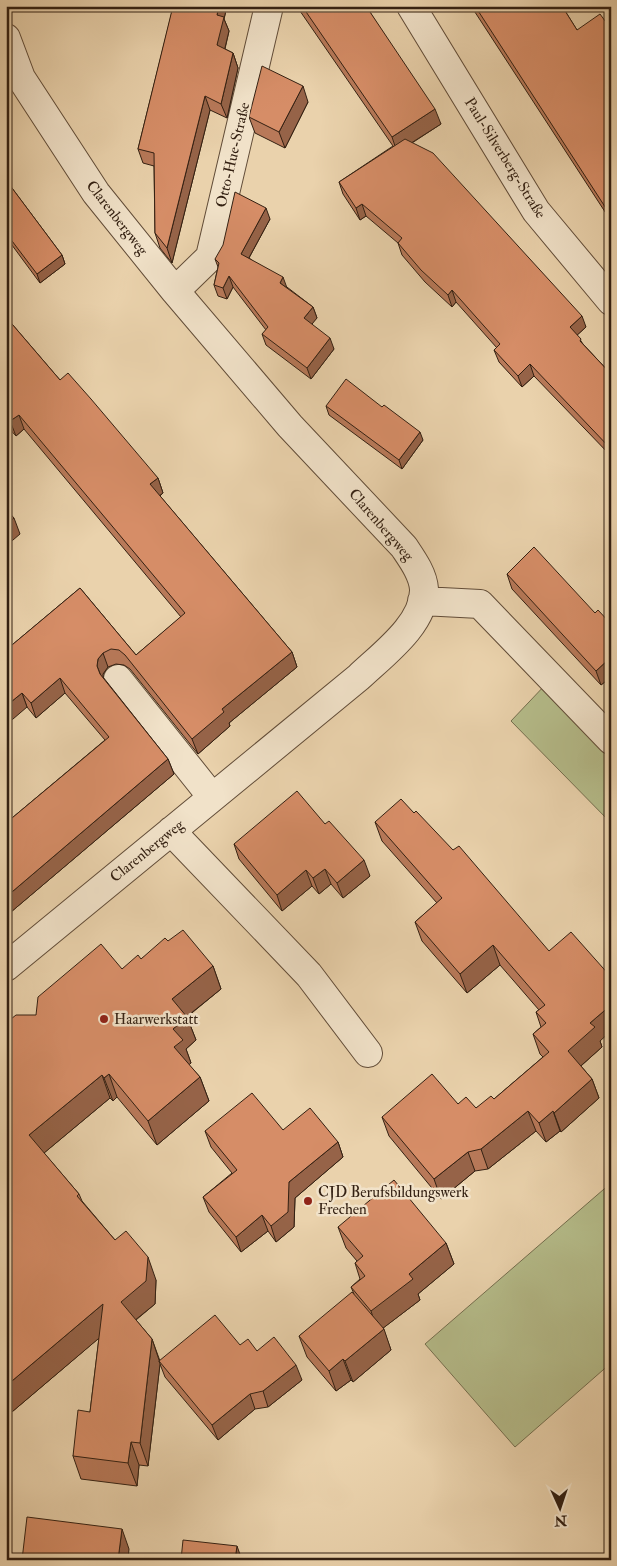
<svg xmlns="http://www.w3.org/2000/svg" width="617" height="1566" font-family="'IM FELL Double Pica',serif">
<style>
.green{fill:#b5bc8a;stroke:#746e4e}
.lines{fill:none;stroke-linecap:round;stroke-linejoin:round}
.minor-casing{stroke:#614c38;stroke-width:30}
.minor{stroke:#f1e2c9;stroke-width:28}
.wall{fill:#b87959;stroke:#332012}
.shaded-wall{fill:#966348;stroke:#332012}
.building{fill:#d68d67;stroke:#332012}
.poi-dot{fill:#8f2418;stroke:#f1e2c9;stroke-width:2}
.labels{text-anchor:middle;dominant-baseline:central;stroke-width:5;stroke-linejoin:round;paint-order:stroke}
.street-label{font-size:15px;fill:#332012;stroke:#f1e2c9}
.poi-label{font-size:15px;fill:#332012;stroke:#f1e2c9;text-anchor:start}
</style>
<rect width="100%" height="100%" fill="#ead2ac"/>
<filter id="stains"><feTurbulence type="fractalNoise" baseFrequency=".004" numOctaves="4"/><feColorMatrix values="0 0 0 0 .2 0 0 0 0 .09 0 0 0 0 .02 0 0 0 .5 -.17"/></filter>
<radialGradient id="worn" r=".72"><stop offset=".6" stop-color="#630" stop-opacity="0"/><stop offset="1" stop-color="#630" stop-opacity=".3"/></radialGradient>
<path class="green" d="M547 683 611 751V823L511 721Z
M611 1183V1363L515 1447 425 1344Z"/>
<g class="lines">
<defs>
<path id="minor" d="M411 6 536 211 611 301
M6 38 21 78 96 193 175 291 290 426 404 547C412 559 423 574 424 589 425 624 382 655 359 677L6 967
M175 291 210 257 269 6
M422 601 480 604 611 740
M118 679 212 797
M171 831 309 975 368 1053"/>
</defs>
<use href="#minor" class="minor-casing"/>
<use href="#minor" class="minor"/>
</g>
<path class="wall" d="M150 6H227L224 19 229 31 225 49 233 53 238 68 227 118 210 110 172 263 160 248 155 233 154 166 143 163 138 149 172 12Z
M299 6H366L441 124 412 143 586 327 577 335 583 344 611 374V456L534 376 522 387 499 362 494 350 497 348 456 302 452 307 425 282 402 255 398 243 366 216 360 220 343 194 339 182 393 146 300 11Z
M471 6H562L577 30 611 29V221Z
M308 102 285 148 255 133 249 117Z
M6 180 62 255 65 264 40 283 6 237Z
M270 219 249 258 313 307 317 318 311 324 334 349 311 379 266 345 262 334 266 330 233 287 227 299 218 296 214 285 218 267 215 259Z
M6 317 60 380 158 478 163 493 160 496 292 652 297 667 229 723 230 726 198 754 130 669 124 665 116 664 108 667 103 674V677L168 759 174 774 11 912 7 908 6 909V823L105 740 65 693 36 718 27 707 6 650 80 588 136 655 181 617 24 429 16 436 6 425Z
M326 406 423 440 402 469 329 415Z
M507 574 595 613 611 624V677L601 685 512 589Z
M375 822 600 1041 602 1047 581 1066 592 1079 599 1098 561 1132 560 1131 546 1142 536 1131 488 1169 475 1171 441 1199 389 1136 382 1117 458 1104 476 1108 494 1099 543 1057 540 1054 533 1034 541 1027 536 1012 539 1010 500 965 467 993 422 941 415 922 437 903 382 841Z
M234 844 370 876 343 898 331 884 319 894 312 886 282 911 239 859Z
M168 941 213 966 221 989 187 1017 196 1040 186 1049 191 1063 189 1065 200 1077 209 1101 157 1145 117 1097 113 1101 110 1098 44 1153 79 1194 82 1201 115 1240 156 1280 155 1304 136 1320 152 1339 160 1361 240 1345 257 1351 302 1380 268 1407 255 1409 218 1440 165 1377 160 1364 148 1466 139 1465 137 1486 81 1479 73 1456 90 1412 99 1338 6 1417 36 1015 141 959Z
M283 1130 338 1142 343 1157 295 1198 294 1227 276 1242 268 1231 241 1252 209 1212 203 1197 232 1173 211 1147 205 1131Z
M338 1227 446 1243 454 1264 418 1294 420 1300 383 1328 391 1350 353 1382 351 1380 336 1391 307 1357 299 1336 354 1294 351 1287 360 1279 355 1263 357 1261 346 1248Z"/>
<path class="shaded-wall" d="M219 6H227L224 19 229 31 222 60 217 45V15Z
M233 53 238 68 227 118 221 104Z
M303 86 308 102 285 148 279 132Z
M205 96 210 110 172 263 167 248Z
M435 109 441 124 397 152 392 137Z
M362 204 366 216 360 220 356 208Z
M266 208 270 219 245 265 241 254Z
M62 255 65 264 40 283 37 274Z
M229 276 233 287 227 299 223 288Z
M283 277 287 288 280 283Z
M452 290 456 302 452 307 448 295Z
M313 307 317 318 308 329 304 318Z
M582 316 586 327 574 338 570 327Z
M330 338 334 349 311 379 307 368Z
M530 364 534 376 522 387 518 376Z
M19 415 24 429 16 436 10 421Z
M420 432 423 440 402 469 399 460Z
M158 478 163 493 155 499 150 484Z
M14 518 20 534 6 546V525Z
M292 652 297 667 229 723 230 726 198 754 192 739 222 709Z
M103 653 108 667 103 674V681L97 666 98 659Z
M611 657V677L601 685 596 671Z
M60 678 65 693 36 718 31 703Z
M22 693 27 707 6 725V706Z
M168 759 174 774 11 912 6 899V897Z
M364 860 370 876 343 898 337 883Z
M325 869 331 884 319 894 313 878Z
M306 870 312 886 282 911 277 895Z
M493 945 500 965 467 993 460 974Z
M213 966 221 989 180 1022 172 999Z
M611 1005V1031L600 1041 602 1047 575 1071 568 1051 590 1023Z
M187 1017 196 1040 186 1049 191 1063 183 1070 174 1047 173 1029Z
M109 1074 117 1097 113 1101 104 1078Z
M102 1075 110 1098 38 1158 29 1135Z
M200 1077 209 1101 157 1145 148 1121Z
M592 1079 599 1098 561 1132 554 1113Z
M528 1111 536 1131 488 1169 481 1149Z
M553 1111 560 1131 546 1142 539 1123Z
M338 1142 343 1157 295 1198 294 1227 276 1242 271 1226 289 1182Z
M468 1152 475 1171 441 1199 434 1179Z
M262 1215 268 1231 241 1252 236 1237Z
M446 1243 454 1264 418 1294 420 1300 378 1332 371 1311 409 1274Z
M148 1257 156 1280 155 1304 129 1325 121 1302Z
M103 1304 111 1328 6 1417V1386Z
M384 1329 391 1350 353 1382 345 1361Z
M152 1339 160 1363 159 1361 160 1364 148 1466 140 1443Z
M343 1359 351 1380 336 1391 329 1371Z
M296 1365 302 1380 268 1407 263 1391Z
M250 1394 255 1409 218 1440 212 1425Z
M131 1442 139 1465 137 1486 128 1463Z
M122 1529 129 1549 128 1560H118Z
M237 1546 242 1560H235Z"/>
<path class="building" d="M173 6H219L217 15 224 17 217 45 233 53 221 104 205 96 167 248 155 233 154 153 138 149Z
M302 6H366L435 109 392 137Z
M475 6H562L577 30 600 14 611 29V216Z
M262 66 303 86 279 132 249 117Z
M405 139 433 153 582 316 570 327 581 339 580 341 611 374V449L530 364 518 376 494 350 500 344 452 290 448 295 421 270 398 243 402 238 362 204 356 208 339 182Z
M6 180 62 255 37 274 6 233Z
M235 192 266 208 241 254 283 277 280 283 313 307 304 318 330 338 307 368 262 334 268 327 229 276 223 288 214 285 219 263 215 259 223 245Z
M6 317 60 380 68 373 91 399 158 478 150 484 292 652 222 709 224 712 192 739 125 655 119 650 111 649 103 653 98 659 97 666 100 674 168 759 6 897V823L109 737 60 678 31 703 22 693 6 706V650L80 588 136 655 185 613 19 415 10 421 6 416Z
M346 379 382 407 384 405 420 432 399 460 326 406Z
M6 509 14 518 6 525Z
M534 547 595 613 598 610 611 624V657L596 671 507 574Z
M297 791 325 824 329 821 364 860 337 883 325 869 313 878 306 870 277 895 234 844Z
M401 799 414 813 416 811 453 850 459 846 549 951 571 932 611 977V1005L590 1023 595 1027 568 1051 592 1079 554 1113 553 1111 539 1123 528 1111 481 1149 468 1152 434 1179 382 1117 432 1074 458 1104 466 1097 476 1108 491 1096 494 1099 549 1052 533 1034 546 1023 536 1012 545 1005 493 945 460 974 415 922 442 898 375 822Z
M183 930 213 966 172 999 187 1017 173 1029 183 1040 174 1047 200 1077 148 1121 109 1074 104 1078 102 1075 29 1135 79 1194 77 1196 115 1240 126 1231 148 1257 146 1281 121 1302 152 1339 140 1443 131 1442 128 1463 73 1456 78 1410 90 1412 103 1304 6 1386V1023L16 1015H36L38 997 101 944 122 969 138 955 141 959 165 938 168 941Z
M252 1093 283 1130 310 1108 338 1142 289 1182 288 1212 271 1226 262 1215 236 1237 203 1197 237 1170 205 1131Z
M394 1180 446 1243 409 1274 413 1279 371 1311 351 1287 365 1276 355 1263 363 1256 338 1227Z
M352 1292 384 1329 345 1361 343 1359 329 1371 299 1336Z
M215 1315 240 1345 248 1339 257 1351 274 1337 296 1365 263 1391 250 1394 212 1425 159 1361Z
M27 1517 122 1529 118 1560H22Z
M183 1540 237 1546 235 1560H181Z"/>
<g class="poi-dot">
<circle cx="104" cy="1019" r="5"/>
<circle cx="308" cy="1201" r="5"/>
</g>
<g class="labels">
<g class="street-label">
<text transform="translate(233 155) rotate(-77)">Otto-Hue-Straße</text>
<text transform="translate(505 158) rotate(58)">Paul-Silverberg-Straße</text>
<text transform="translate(117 218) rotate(52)">Clarenbergweg</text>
<text transform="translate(381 525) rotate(49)">Clarenbergweg</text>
<text transform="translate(147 851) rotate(-39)">Clarenbergweg</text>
</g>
<g class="poi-label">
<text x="114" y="1019">Haarwerkstatt</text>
<text x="318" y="1192">CJD Berufsbildungswerk<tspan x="318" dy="17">Frechen</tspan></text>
</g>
</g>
<rect width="617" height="1566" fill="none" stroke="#ead2ac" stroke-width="25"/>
<rect x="8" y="8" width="602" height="1551" fill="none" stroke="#332012" stroke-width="2.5"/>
<rect x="12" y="12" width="592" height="1541" fill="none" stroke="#332012"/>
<g transform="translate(560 1508) rotate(177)" stroke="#f1e2c9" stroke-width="4" paint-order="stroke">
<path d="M0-4L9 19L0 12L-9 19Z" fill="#332012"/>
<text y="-8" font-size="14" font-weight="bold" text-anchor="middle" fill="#332012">N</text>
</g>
<rect width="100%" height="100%" filter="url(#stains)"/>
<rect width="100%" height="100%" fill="url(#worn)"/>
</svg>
